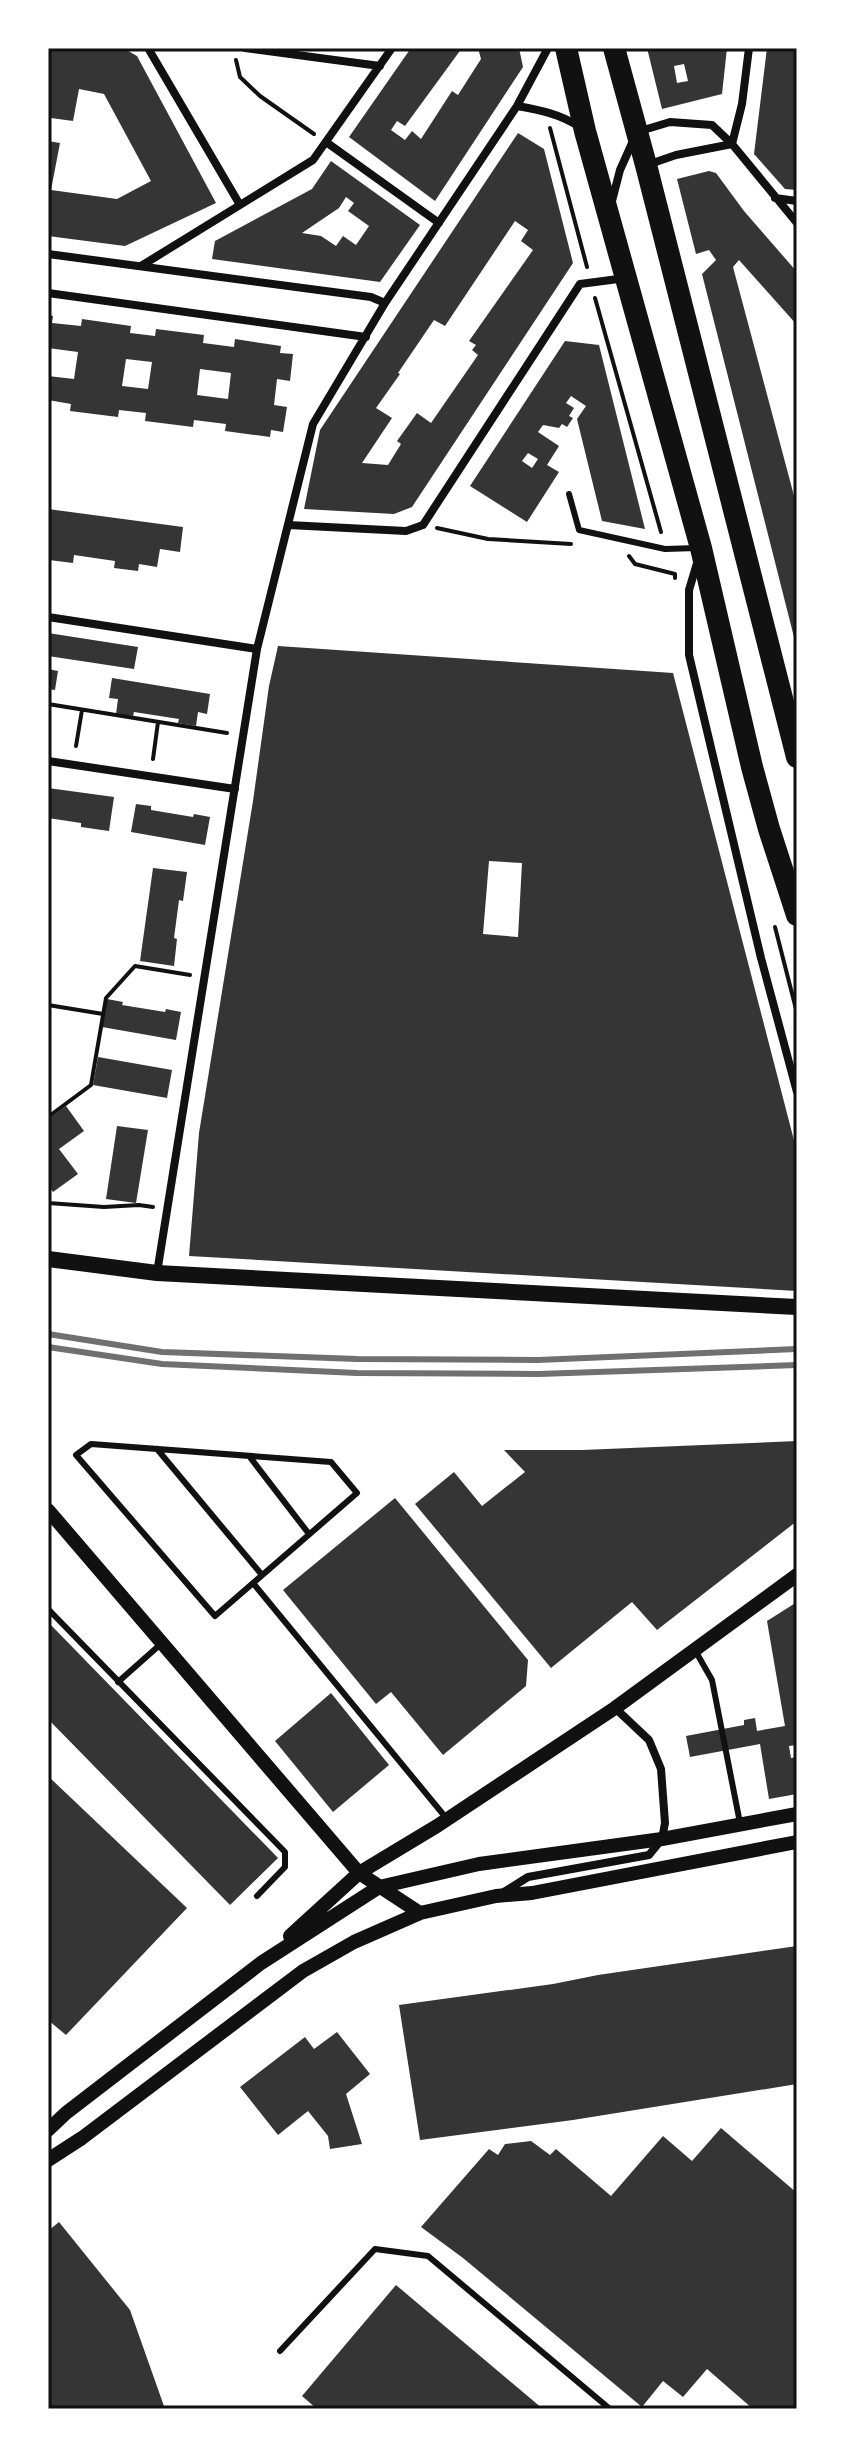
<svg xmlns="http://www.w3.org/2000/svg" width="845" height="2457" font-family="Raleway,sans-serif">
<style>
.building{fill:#353535;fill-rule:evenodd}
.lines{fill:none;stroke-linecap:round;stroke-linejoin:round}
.path{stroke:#111;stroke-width:4}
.service{stroke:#111;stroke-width:6}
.minor{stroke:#111;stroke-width:8}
.tertiary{stroke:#111;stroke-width:14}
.secondary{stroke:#111;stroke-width:16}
.trunk{stroke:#111;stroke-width:22}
.rail{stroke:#707070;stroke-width:6}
.neatline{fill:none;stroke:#111;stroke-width:3}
</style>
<rect width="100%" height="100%" fill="#fff"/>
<path class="building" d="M48 48H123L137 56 216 203 125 246 48 236V141L60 143 51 190 117 199 151 181 104 94 79 89 73 121 51 118 50 125H48Z
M411 48H462L405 126 397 121 391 130 405 140 412 131 421 139 452 91 458 95 481 59 478 48H519L523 67 435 201 349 137Z
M647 48H727L722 94 662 109ZM684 64 688 81 677 83 674 66Z
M767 48H797V190L785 189 754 154Z
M518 133 544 149 573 263 412 507 394 514 304 509 320 430ZM515 221 528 230 521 241 533 250 469 341 476 345 472 350 478 355 431 423 417 413 397 441 401 444 388 465 362 463 392 418 376 408 400 374 398 373 434 320 445 326Z
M331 161 420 225 380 282 212 259 215 241 312 189ZM346 197 354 203 348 211 369 226 356 245 343 236 336 246 321 236 302 233 339 208Z
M709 171 716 173 744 211 797 272V325L739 260 733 267 797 507V649L702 274 716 260 709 250 696 254 677 179Z
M48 315 53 316 52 323 81 326 82 319 131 326 130 333 155 336 156 329 204 335 203 343 234 347 235 339 281 346 280 353 293 354 290 381 277 379 274 405 287 407 283 432 271 430 270 437 225 431 226 424 194 420 193 427 145 421 146 413 119 410 118 417 70 411 71 404 48 400V376L74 379 78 352 48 348ZM126 359 152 362 148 389 122 386ZM200 369 231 373 228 399 197 395Z
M565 341 599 345 645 529 602 521 577 419 586 406 571 396 566 403 574 408 569 416 573 418 567 427 562 424 559 428 543 425 538 432 559 446 547 465 559 472 527 522 470 486ZM528 453 538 459 532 468 522 461Z
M48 509 183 527 180 552 160 549 157 567 139 564 138 571 114 568 115 561 74 555 73 563 49 560Z
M48 633 138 647 134 669 48 656Z
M278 646 673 673 797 1152V1291L189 1256 199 1133 253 801 269 686ZM489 861 522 863 518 937 483 934Z
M48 669 58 671 55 690 48 689Z
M112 678 210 694 207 714 198 712 196 726 178 723 179 719 134 712 133 716 116 714 118 699 109 698Z
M48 788 114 797 109 831 81 827V823L48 818Z
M136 804 151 806V810L193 817 194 814 210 817 205 845 131 832Z
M153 868 187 872 183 901 179 900 174 938 177 939 174 966 140 961Z
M107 999 123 1002 122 1005 165 1012 166 1009 181 1012 176 1040 102 1027Z
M98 1057 172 1070 167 1098 93 1085Z
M66 1106 84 1131 59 1149 78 1174 53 1192 48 1185V1119Z
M117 1126 148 1130 136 1203 106 1199Z
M797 1441V1521L657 1630 632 1602 551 1668 415 1504 454 1472 482 1506 525 1472 504 1450H582Z
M395 1498 528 1660 526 1686 443 1755 391 1692 376 1704 283 1590Z
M797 1602V1745L789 1746 791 1758 797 1757V1794L769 1799 760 1744 690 1757 686 1736 744 1725V1720L755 1718 757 1731 785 1726 767 1621Z
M48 1622 278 1858 230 1905 48 1719Z
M331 1693 389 1765 333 1812 275 1741Z
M48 1776 187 1908 66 2035 48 2020Z
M797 1946V2084L573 2120 420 2140 399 2005 553 1984 598 1975Z
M337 2032 370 2074 346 2094 362 2144 330 2149 328 2136 308 2111 278 2135 240 2087 305 2037 314 2049Z
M721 2128 797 2193V2409H753L707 2369 683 2397 663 2381 642 2407 463 2258 421 2227 489 2149 498 2155 505 2144 531 2141 550 2155 556 2149 611 2196 663 2136 692 2161Z
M59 2222 130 2310 165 2409H48V2231Z
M396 2285 543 2409H317L302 2396Z"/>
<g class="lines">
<path class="path" d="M236 60 240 77 260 96 314 134
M550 128 587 267
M595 298 661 532
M437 528 488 539 571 544
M629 556 635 564 675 574V578
M48 704 227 733
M76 746 82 710
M153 759 158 722
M775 927 797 1013
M48 1005 103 1014
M48 1117 91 1085 106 998 135 966 190 975
M48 1203 104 1207 139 1205 153 1207"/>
<path class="service" d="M569 494 579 530 665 549 697 548
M91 1444 331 1462 357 1493 215 1616 76 1455Z
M157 1449 262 1575
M249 1456 309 1534
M253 1583 447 1819
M48 1609 285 1852V1867L257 1896
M696 1652 712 1680 740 1823
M118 1682 162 1643
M280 2351 375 2249 428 2256 610 2409"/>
<path class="minor" d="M148 48 240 205
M245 48 380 66
M517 106C540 110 560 114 580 127
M326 142 439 223
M732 144 742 104 749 48
M647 165 676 155 732 144
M775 198 797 201
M612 201 620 170 637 132 670 122 712 125 732 144 797 223
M48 254 371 297 385 303
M141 266 313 160 392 48
M48 293 366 337
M288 525 406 531 423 525 580 284 626 278
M698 560 689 590V655L761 958 797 1092
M48 617 257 649
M48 761 235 789
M157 1273 257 649 313 424 385 303 517 106 548 48
M504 1892 528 1877 649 1855 662 1839 665 1823 661 1769 649 1740 615 1708"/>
<path class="tertiary" d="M48 1510 359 1873 420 1913
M290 1936 359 1873 437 1826 615 1708 797 1575
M48 2130 66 2113 261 1963 379 1887 479 1864 662 1839 797 1814
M48 2160 82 2138 303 1971 354 1942 420 1913 496 1896 532 1893 797 1842"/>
<path class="secondary" d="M48 1259 157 1273 797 1307"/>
<path class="trunk" d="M566 48 585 131 701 548 752 767 769 829 797 915
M614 48 646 165 797 757"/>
<path class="rail" d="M48 1334 162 1352 357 1359 538 1360 797 1349
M48 1347 162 1364 357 1373 539 1374 797 1365"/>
</g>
<rect width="845" height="2457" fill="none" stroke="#ffffff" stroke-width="100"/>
<rect x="50" y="50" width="745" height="2357" class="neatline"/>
</svg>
